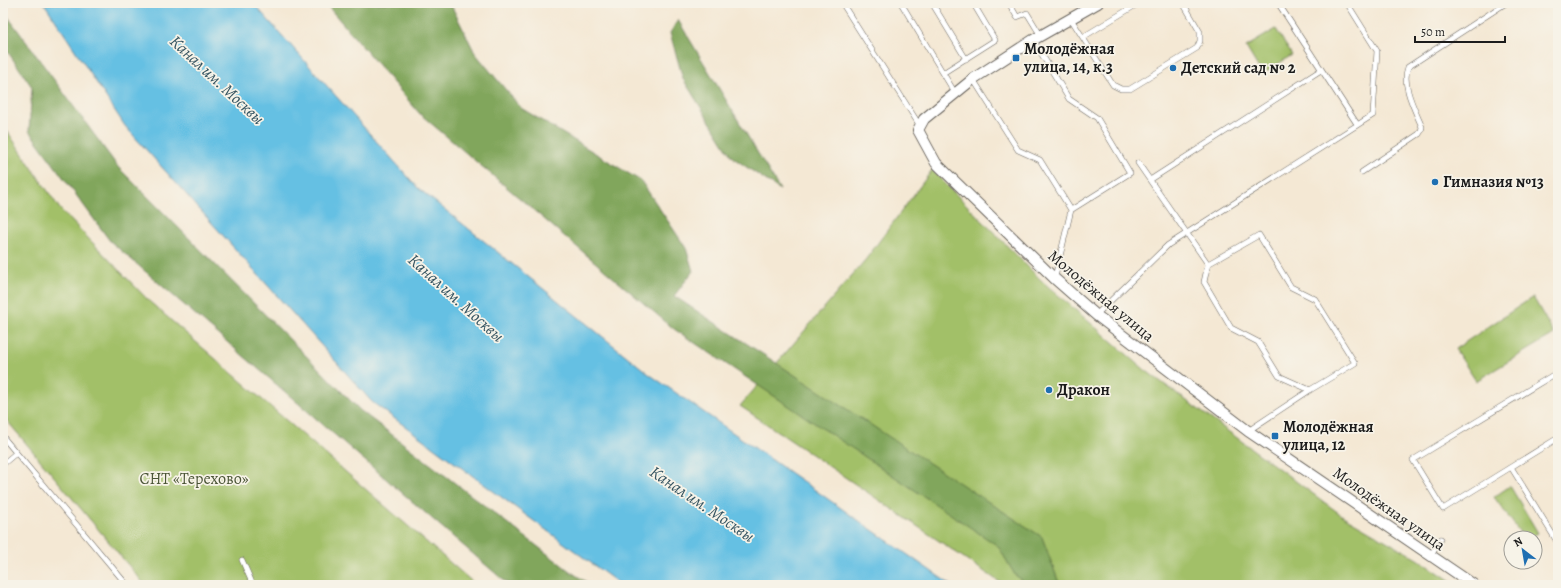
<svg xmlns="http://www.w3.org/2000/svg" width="1561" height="588" font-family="Alegreya,serif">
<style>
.green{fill:#a2c068;stroke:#5f6e42}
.forest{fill:#81a65c;stroke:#4e613c}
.water{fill:#65c0e3;stroke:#406e80}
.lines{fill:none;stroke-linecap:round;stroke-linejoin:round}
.lane-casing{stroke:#68635c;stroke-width:6}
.street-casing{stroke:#68635c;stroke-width:12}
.lane{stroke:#fff;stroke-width:5}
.street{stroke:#fff;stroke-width:10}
.poi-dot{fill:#1f6fb2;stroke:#f7f3e8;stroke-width:1.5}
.labels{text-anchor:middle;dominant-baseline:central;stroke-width:3.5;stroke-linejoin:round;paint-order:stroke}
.poi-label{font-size:16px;font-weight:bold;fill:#1c1c1c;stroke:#f7f3e8;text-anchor:start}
.street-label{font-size:16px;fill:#1c1c1c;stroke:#f7f3e8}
.park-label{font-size:16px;fill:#4b5537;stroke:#f7f3e8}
.water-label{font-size:17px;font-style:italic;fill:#365562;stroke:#f7f3e8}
</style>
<rect width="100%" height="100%" fill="#f7f3e8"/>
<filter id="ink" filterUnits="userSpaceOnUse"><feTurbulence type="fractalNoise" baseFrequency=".025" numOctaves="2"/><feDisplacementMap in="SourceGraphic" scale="8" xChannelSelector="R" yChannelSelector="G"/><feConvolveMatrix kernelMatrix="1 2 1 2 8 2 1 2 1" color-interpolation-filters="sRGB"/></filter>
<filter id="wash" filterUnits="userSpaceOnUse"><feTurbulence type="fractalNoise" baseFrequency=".012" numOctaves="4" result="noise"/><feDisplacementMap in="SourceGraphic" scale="16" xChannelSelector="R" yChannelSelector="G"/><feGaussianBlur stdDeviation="0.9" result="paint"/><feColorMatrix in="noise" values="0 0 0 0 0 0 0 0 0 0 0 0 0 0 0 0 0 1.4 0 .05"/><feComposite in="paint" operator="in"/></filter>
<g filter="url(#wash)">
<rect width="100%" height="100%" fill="#f4e8d4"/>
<path class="green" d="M1276 29 1292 55 1262 74 1246 47Z
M3 125 60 209 150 302 476 585H145L3 416Z
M932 170 1043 282 1145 370 1343 516 1418 559 1457 585H1004L740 406 866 259Z
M1533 297 1554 334 1476 381 1455 349Z
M1510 486 1538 533 1529 538H1524L1494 497Z"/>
<path class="forest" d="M325 3H450L475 53 521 108 641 181 686 248 693 271 674 296 1042 537 1059 583 1062 585H1029L1015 575 998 546 674 329 420 114Z
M3 10 118 167 361 411 571 572 591 585H509L110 241 29 131 32 87 3 45Z
M678 20 780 190 732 157 683 79 670 33Z"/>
<path class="water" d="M44 3H253L418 188 649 374 951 585H621L372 402 125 126Z"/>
</g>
<g filter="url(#ink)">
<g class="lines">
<defs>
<path id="lane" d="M842 3 920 126
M901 3 955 93
M932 3 966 59
M1009 3 1017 17 1027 13 1041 36
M1278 3 1357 124
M1071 19 1113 85 1121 89H1130L1197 48 1200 41V32L1183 3
M1083 37 1139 3
M943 73 995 40 973 3
M973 79 1018 150 1040 160 1071 210 1130 173 1097 118 1069 99 1033 40
M1138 163 1208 264 1204 282 1231 328 1258 342 1279 376 1310 390 1355 363 1315 299 1291 287 1259 235 1208 264
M1362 172 1419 134 1421 131 1422 127C1415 110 1401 85 1408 67L1506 3
M1150 180 1321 70
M1055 277 1071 210
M1096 315 1168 245 1373 115 1377 51 1347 3
M1558 372 1413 460 1443 509 1511 467 1558 543
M1248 431 1310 390
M3 437 127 585
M3 464 16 453
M1511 467 1558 438
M1430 556 1441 539
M242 560 253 585"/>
<path id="street" d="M1098 3 1033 40 973 79 924 119 918 130 936 163 1055 279 1096 315 1248 431 1474 585"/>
</defs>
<use href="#lane" class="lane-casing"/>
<use href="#street" class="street-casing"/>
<use href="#lane" class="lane"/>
<use href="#street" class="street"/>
</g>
</g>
<g class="poi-dot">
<rect x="1012" y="54" width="8" height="8" rx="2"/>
<circle cx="1173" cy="68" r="4"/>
<circle cx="1435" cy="182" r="4"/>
<circle cx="1049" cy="390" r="4"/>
<rect x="1271" y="432" width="8" height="8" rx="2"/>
</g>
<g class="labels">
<g class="poi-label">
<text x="1024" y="49">Молодёжная<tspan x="1024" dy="18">улица, 14, к.3</tspan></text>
<text x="1181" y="68">Детский сад № 2</text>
<text x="1443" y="182">Гимназия №13</text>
<text x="1057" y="390">Дракон</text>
<text x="1283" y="427">Молодёжная<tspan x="1283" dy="18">улица, 12</tspan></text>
</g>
<g class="street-label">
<text transform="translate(1101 296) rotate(40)">Молодёжная улица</text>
<text transform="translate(1389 509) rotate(35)">Молодёжная улица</text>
</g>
<g class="park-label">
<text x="194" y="479">СНТ «Терехово»</text>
</g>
<g class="water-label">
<text transform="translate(217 80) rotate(43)">Канал им. Москвы</text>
<text transform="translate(456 298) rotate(42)">Канал им. Москвы</text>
<text transform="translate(702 504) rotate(34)">Канал им. Москвы</text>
</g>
</g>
<rect width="1561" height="588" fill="none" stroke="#f7f3e8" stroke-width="16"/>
<g transform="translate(1523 550) rotate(329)"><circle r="19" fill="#f7f3e8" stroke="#9f9d96"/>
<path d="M0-3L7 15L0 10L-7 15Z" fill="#1f6fb2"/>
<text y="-6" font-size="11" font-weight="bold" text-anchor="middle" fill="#1c1c1c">N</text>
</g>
<path d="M1415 36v6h90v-6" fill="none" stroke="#1c1c1c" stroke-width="2"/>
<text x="1421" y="36" font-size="12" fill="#1c1c1c" stroke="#f7f3e8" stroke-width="3" paint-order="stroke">50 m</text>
</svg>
